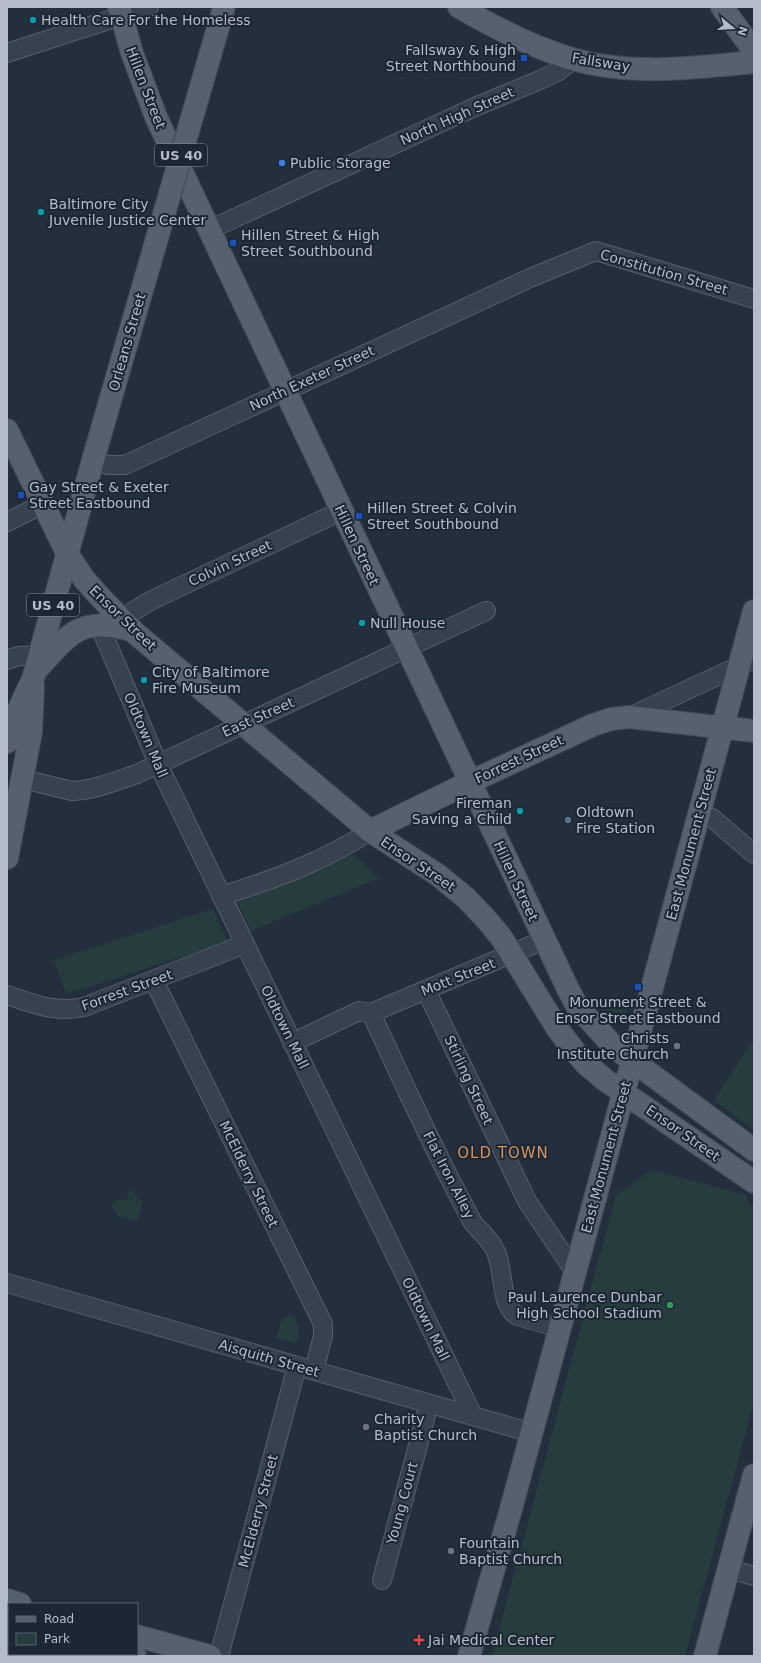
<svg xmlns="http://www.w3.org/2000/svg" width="761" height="1663" font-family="'DejaVu Sans',sans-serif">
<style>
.green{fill:#263c3f}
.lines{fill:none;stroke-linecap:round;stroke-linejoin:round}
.minor-casing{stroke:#565f6c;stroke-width:20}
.major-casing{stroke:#414a57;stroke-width:24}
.minor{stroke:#38414e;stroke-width:18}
.major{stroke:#56606e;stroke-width:22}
.major-bridge-casing{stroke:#414a57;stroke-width:24;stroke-linecap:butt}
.major-bridge{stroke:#56606e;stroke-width:22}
.culture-dot{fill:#0f9aa8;stroke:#1d2633;stroke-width:1.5}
.transit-dot{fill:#1a4fb4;stroke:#1d2633;stroke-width:1.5}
.shop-dot{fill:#3f7fe0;stroke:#1d2633;stroke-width:1.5}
.service-dot{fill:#5c6f8a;stroke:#1d2633;stroke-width:1.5}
.worship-dot{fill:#6b7280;stroke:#1d2633;stroke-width:1.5}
.leisure-dot{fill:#2e9e5b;stroke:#1d2633;stroke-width:1.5}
.health-dot{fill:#e0444e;stroke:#1d2633;stroke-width:1.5}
.labels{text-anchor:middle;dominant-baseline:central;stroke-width:4;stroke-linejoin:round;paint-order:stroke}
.shield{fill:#1d2633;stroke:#878f9c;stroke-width:1}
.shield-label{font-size:13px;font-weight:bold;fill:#b4bcc9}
.poi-label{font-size:14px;fill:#b4bcc9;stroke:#1d2633;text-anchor:start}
.street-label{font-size:14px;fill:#b4bcc9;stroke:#1d2633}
.neighbourhood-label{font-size:15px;letter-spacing:1px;fill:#d59563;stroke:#1d2633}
</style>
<rect width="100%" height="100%" fill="#242f3e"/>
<path class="green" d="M354 854 379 878 251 931 237 901Z
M213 909 228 942 66 994 54 960Z
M607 998 629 1004 624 1018C613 1023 606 1008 600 1001Z
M754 1039V1130L714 1100Z
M652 1170 746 1195 751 1207 754 1206V1402L685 1656H492L616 1195Z
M132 1189 139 1200 143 1201 137 1221 117 1216V1213L111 1206 116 1199 127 1200 128 1191Z
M290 1315C300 1319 299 1332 297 1341L295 1343 279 1339 277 1338 281 1320Z"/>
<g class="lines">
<defs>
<path id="minor" d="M7 53 149 7
M209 230 477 106 540 80 557 72 574 59
M93 460 108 465H125L530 278 596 251 754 299
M7 522 43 504
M121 619 150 601 341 511
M104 636 158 764 473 1416
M7 660C18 655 27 654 39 657
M629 717 754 659
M23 779 72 791C95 790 116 781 137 774L486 611
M699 815 712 818 754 854
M221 896C272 880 325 861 370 831
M154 981 323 1324V1336L314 1370
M426 990 527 1201 575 1272
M7 995C33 1004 56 1013 84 1007L245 944
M371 1013C401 1078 431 1144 465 1208 468 1213 470 1219 474 1224 481 1232 490 1239 495 1250 505 1268 499 1307 518 1316L560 1328
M292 1043 359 1011 371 1013 544 940
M7 1283 532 1433
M729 1569 754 1576
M382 1580 429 1404
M219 1656 297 1366"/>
<path id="major" d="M119 7 132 53 156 117 568 989 577 1006 615 1048 754 1150
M459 7C495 28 532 47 572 59 631 76 695 68 754 62
M722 7 754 51
M7 430 67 553 84 579 100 597 135 633 370 831 438 875 466 898 486 919 501 937 557 1028 572 1048 585 1063 605 1080 754 1182
M38 668C71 632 80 617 131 630
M7 742C13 720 23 699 33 679L93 460 138 304
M370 831 470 782 593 725 611 719 629 717 754 731
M7 858 31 732 33 686
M7 1600 20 1604
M7 1621H9
M137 1636 210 1656
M127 1654 135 1656
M469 1656 511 1509 754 611
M705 1656 754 1475"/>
</defs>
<use href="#minor" class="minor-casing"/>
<use href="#major" class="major-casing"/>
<use href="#minor" class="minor"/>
<use href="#major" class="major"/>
<defs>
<path id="major-bridge" d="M138 304 224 7"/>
</defs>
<use href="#major-bridge" class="major-bridge-casing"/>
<use href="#major-bridge" class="major-bridge"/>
</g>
<g class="culture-dot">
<circle cx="33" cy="20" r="4"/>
<circle cx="41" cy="212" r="4"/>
<circle cx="362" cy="623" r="4"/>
<circle cx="144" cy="680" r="4"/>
<circle cx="520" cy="811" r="4"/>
</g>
<g class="transit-dot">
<rect x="520" y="54" width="8" height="8" rx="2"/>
<rect x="229" y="239" width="8" height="8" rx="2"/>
<rect x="17" y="491" width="8" height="8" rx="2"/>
<rect x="355" y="512" width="8" height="8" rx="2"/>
<rect x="634" y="983" width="8" height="8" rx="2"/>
</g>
<circle class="shop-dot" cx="282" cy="163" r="4"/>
<circle class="service-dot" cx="568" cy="820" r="4"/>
<g class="worship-dot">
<circle cx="677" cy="1046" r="4"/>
<circle cx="366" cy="1427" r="4"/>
<circle cx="451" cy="1551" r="4"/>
</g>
<circle class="leisure-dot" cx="670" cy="1305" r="4"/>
<path class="health-dot" d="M417 1634h4v4h4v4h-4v4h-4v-4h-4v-4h4z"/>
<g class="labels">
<g class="shield">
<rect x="155" y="144" width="52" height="22" rx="3"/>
<rect x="27" y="594" width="52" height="22" rx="3"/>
</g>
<g class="shield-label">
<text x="181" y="155">US 40</text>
<text x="53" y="605">US 40</text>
</g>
<g class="poi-label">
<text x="41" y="20">Health Care For the Homeless</text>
<text x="516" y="50" text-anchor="end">Fallsway &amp; High<tspan x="516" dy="16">Street Northbound</tspan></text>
<text x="290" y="163">Public Storage</text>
<text x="49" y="204">Baltimore City<tspan x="49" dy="16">Juvenile Justice Center</tspan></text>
<text x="241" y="235">Hillen Street &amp; High<tspan x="241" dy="16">Street Southbound</tspan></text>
<text x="29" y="487">Gay Street &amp; Exeter<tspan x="29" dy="16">Street Eastbound</tspan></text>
<text x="367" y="508">Hillen Street &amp; Colvin<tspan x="367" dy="16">Street Southbound</tspan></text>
<text x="370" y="623">Null House</text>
<text x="152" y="672">City of Baltimore<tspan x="152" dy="16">Fire Museum</tspan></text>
<text x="512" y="803" text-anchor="end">Fireman<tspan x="512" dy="16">Saving a Child</tspan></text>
<text x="576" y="812">Oldtown<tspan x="576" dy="16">Fire Station</tspan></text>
<text x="638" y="1002" text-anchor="middle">Monument Street &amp;<tspan x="638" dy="16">Ensor Street Eastbound</tspan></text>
<text x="669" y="1038" text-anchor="end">Christs<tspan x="669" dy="16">Institute Church</tspan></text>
<text x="662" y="1297" text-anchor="end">Paul Laurence Dunbar<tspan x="662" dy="16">High School Stadium</tspan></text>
<text x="374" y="1419">Charity<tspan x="374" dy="16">Baptist Church</tspan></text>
<text x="459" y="1543">Fountain<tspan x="459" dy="16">Baptist Church</tspan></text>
<text x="428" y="1640">Jai Medical Center</text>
</g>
<g class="street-label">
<text transform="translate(601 62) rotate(9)">Fallsway</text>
<text transform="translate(146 88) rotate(69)">Hillen Street</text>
<text transform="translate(457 116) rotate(-24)">North High Street</text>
<text transform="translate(664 272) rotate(16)">Constitution Street</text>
<text transform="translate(127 342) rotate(-74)">Orleans Street</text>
<text transform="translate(312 378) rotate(-25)">North Exeter Street</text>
<text transform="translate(357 545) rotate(65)">Hillen Street</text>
<text transform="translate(230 563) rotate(-25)">Colvin Street</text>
<text transform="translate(123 618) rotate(44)">Ensor Street</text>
<text transform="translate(258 717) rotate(-24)">East Street</text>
<text transform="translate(146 735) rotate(67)">Oldtown Mall</text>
<text transform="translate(519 759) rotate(-25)">Forrest Street</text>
<text transform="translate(691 844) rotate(-75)">East Monument Street</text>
<text transform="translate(418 864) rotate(34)">Ensor Street</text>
<text transform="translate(516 881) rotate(65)">Hillen Street</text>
<text transform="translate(458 977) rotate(-22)">Mott Street</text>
<text transform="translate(127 990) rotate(-20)">Forrest Street</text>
<text transform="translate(285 1027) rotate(64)">Oldtown Mall</text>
<text transform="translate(469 1080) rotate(65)">Stirling Street</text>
<text transform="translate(683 1133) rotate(35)">Ensor Street</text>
<text transform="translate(606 1157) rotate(-75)">East Monument Street</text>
<text transform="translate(249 1174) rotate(64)">McElderry Street</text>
<text transform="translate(449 1175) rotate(63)">Flat Iron Alley</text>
<text transform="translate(426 1319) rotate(64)">Oldtown Mall</text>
<text transform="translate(269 1358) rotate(16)">Aisquith Street</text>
<text transform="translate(402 1503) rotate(-75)">Young Court</text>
<text transform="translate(258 1511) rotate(-75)">McElderry Street</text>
</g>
<g class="neighbourhood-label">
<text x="503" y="1153">OLD TOWN</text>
</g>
</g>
<rect width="761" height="1663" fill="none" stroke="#b4bcc9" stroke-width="16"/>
<rect x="8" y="1603" width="130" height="52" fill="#1d2633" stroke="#59626f"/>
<rect x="16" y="1616" width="20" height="6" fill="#56606e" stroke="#59626f"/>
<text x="44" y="1623" font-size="12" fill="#b4bcc9">Road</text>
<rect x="16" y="1633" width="20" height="12" fill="#263c3f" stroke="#59626f"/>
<text x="44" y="1643" font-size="12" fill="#b4bcc9">Park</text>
<g transform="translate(733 28) rotate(108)" stroke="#1d2633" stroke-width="3" paint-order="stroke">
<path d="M0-3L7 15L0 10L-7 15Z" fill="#b4bcc9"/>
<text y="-6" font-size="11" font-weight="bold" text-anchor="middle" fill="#b4bcc9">N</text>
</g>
</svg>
